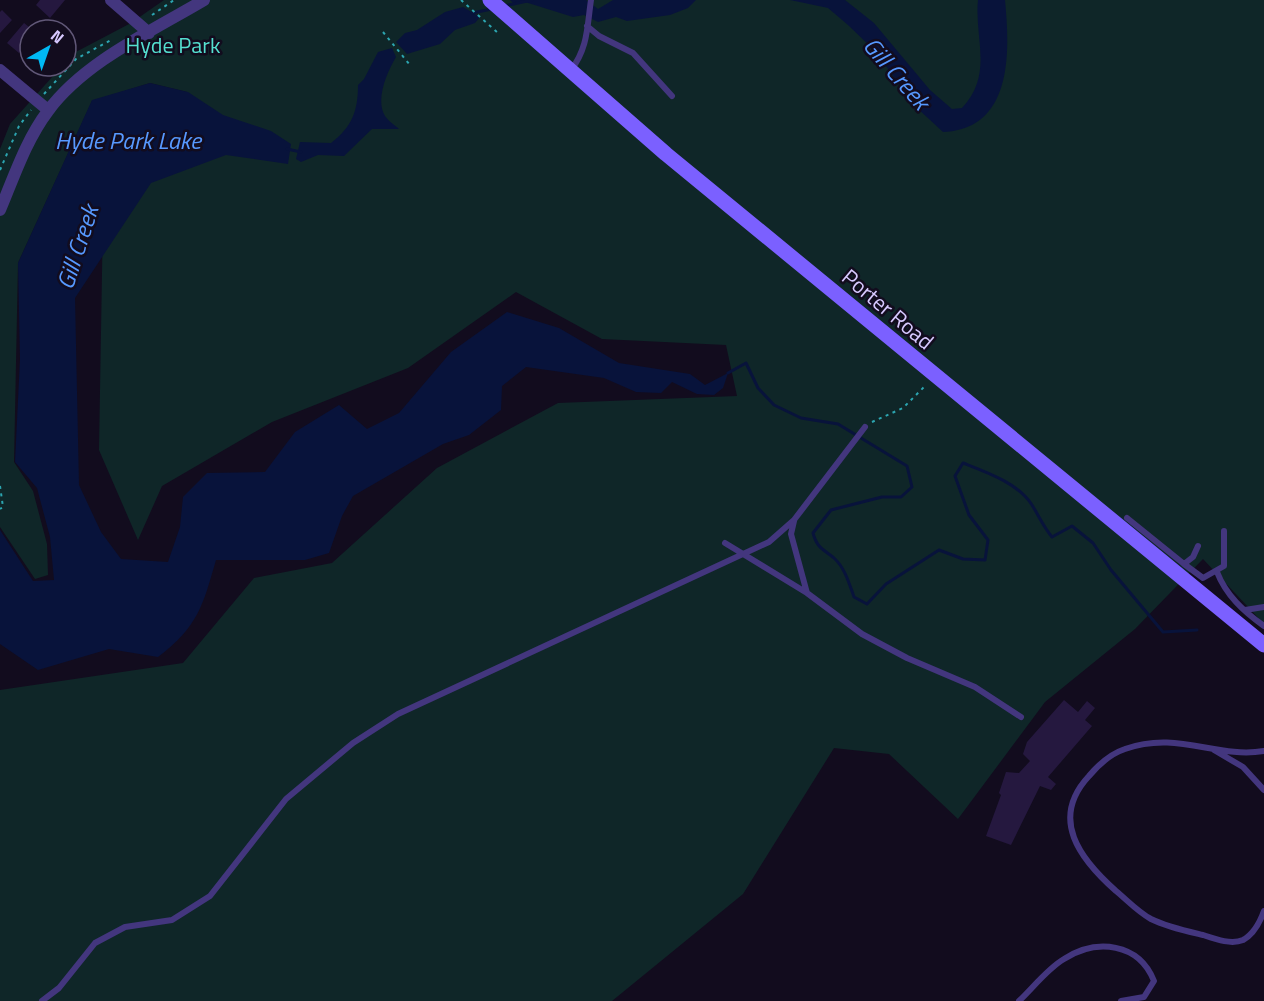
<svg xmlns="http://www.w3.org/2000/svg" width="1264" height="1001" font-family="'Titillium Web',sans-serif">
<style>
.green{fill:#0f2628}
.water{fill:#08133b}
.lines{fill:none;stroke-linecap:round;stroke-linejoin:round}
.stream{stroke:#08133b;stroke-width:3}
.building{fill:#25183f}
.path{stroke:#2ca5b0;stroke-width:2;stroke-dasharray:3 4.5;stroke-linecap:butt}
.service{stroke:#43367e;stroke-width:6}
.minor{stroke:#43367e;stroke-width:12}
.secondary{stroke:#7b60ff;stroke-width:15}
.labels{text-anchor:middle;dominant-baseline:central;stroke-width:5;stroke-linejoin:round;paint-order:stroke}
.park-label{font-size:22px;fill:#55dfd0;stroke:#120c1e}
.street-label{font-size:22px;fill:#d7c9ff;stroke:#120c1e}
.water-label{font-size:24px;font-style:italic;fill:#5799ff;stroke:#120c1e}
</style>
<rect width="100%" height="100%" fill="#120c1e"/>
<path class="green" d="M164 0H1264V624L1203 559 1135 629 1045 702 958 819 889 754 834 748 743 894 612 1001H0V690L183 663 254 578 332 563 437 468 558 403 737 396 726 345 602 339 516 292 408 368 272 422 162 486 138 540 99 450 103 214 187 92 150 83 92 101 18 263 14 462 33 491 47 544 48 575 35 579 0 527V149L10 124 62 66H66V61L72 54 131 23Z"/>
<path class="water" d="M510 0H586L598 9 613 0H696L688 8 670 15 627 21 616 17 598 22 584 15 573 17 525 2 514 4Z
M790 0H845L874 23 930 90 952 109 962 108C994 74 974 38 978 0H1005C1010 52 1013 129 943 132L916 107 875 51 848 25 828 8Z
M463 7 480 17 475 23 455 30 440 44 407 54 396 42 405 33 417 30 445 12Z
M392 48 396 57C387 72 375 100 385 116 389 122 395 125 399 129H372L344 156 318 155 301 162 296 159 300 142 331 143C352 127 358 111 358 85L364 79 378 52Z
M150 83 188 92 223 115 271 131 291 144 288 164 226 155 151 183 75 298 79 485 101 532 121 559 168 562 180 527 183 497 207 473 265 472 295 432 339 405 367 429 399 413 451 352 507 312 559 328 619 363 690 374 705 385 728 373 723 388 714 395 697 394 672 382 661 393 636 392 604 378 526 367 502 386 501 410 469 435 443 444 353 496 342 516 329 553 305 560H216C203 605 198 627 158 657L109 649 38 670 0 644V530L33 581 54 580 50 537 37 488 15 462 20 359 18 263 92 100Z"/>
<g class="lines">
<path class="stream" d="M504 6 532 0
M472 13 492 9
M287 149 301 152
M728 373 746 363 758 388 774 405 801 418 838 424 907 466 912 487 901 497H882L831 510 813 533C817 548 823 549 834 558 845 568 849 583 854 597L867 604 886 584 939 550 963 559 985 560 988 540 969 515 955 476 963 463C986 472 1018 483 1032 505 1039 516 1043 526 1052 537L1072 526 1093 543 1111 570 1163 632 1197 630"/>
</g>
<path class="building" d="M40 0H65L50 18 36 5Z
M2 10 12 20 0 33V12Z
M24 23 33 30H30V39L19 53 7 43Z
M1064 700 1078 712 1087 701 1095 708 1085 720 1092 726 1048 777 1056 784 1051 790 1040 786 1011 845 986 836 1001 795 999 793 1006 772 1019 773 1030 761 1023 754 1027 742Z"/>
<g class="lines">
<path class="path" d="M461 0 497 32
M152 15 174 0
M383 32 410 65
M44 94 76 59 111 40
M0 170 19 126 31 110
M872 422 903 408 926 385
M0 486 3 507 0 509"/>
<path class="service" d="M587 26 599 36 633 53 672 96
M571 70C588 48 587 27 591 0
M1127 518 1184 564 1193 557 1198 546
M794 521 791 534 807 593
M725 543 807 593 862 634 907 658 975 687 1021 717
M1184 564 1203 578 1224 566V531
M1217 572C1226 595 1243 611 1264 626
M1245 610 1264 607
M1214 750 1243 767 1264 790
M1264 751C1216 759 1178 730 1125 749 1110 754 1099 764 1089 776 1049 819 1080 859 1116 891 1127 900 1138 912 1151 919 1167 927 1186 931 1203 935 1215 939 1231 945 1243 940 1254 934 1260 922 1264 911
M42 1001 59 988 95 943 125 927 172 920 210 896 286 799 353 743 398 714 769 542 794 520 865 427
M1019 1001C1033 988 1047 969 1064 959 1097 938 1139 943 1154 981L1144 997 1121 1001"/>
<path class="minor" d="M111 0 149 33
M0 70 48 110
M0 210C14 177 26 140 48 111 84 62 152 31 204 0"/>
<path class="secondary" d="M490 0 666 154 1264 645"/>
</g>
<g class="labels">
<g class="park-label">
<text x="173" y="45">Hyde Park</text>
</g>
<g class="street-label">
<text transform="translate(888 309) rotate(40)">Porter Road</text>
</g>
<g class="water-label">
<text transform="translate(897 73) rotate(49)">Gill Creek</text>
<text x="128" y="140">Hyde Park Lake</text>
<text transform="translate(77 247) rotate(-72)">Gill Creek</text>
</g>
</g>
<g transform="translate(48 48) rotate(40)"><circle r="28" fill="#120c1e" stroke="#615878" stroke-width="1.5"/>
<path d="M0-4.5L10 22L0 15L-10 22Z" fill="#00b9f4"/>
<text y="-9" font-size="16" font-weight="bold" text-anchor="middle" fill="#d7c9ff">N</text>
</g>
</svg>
